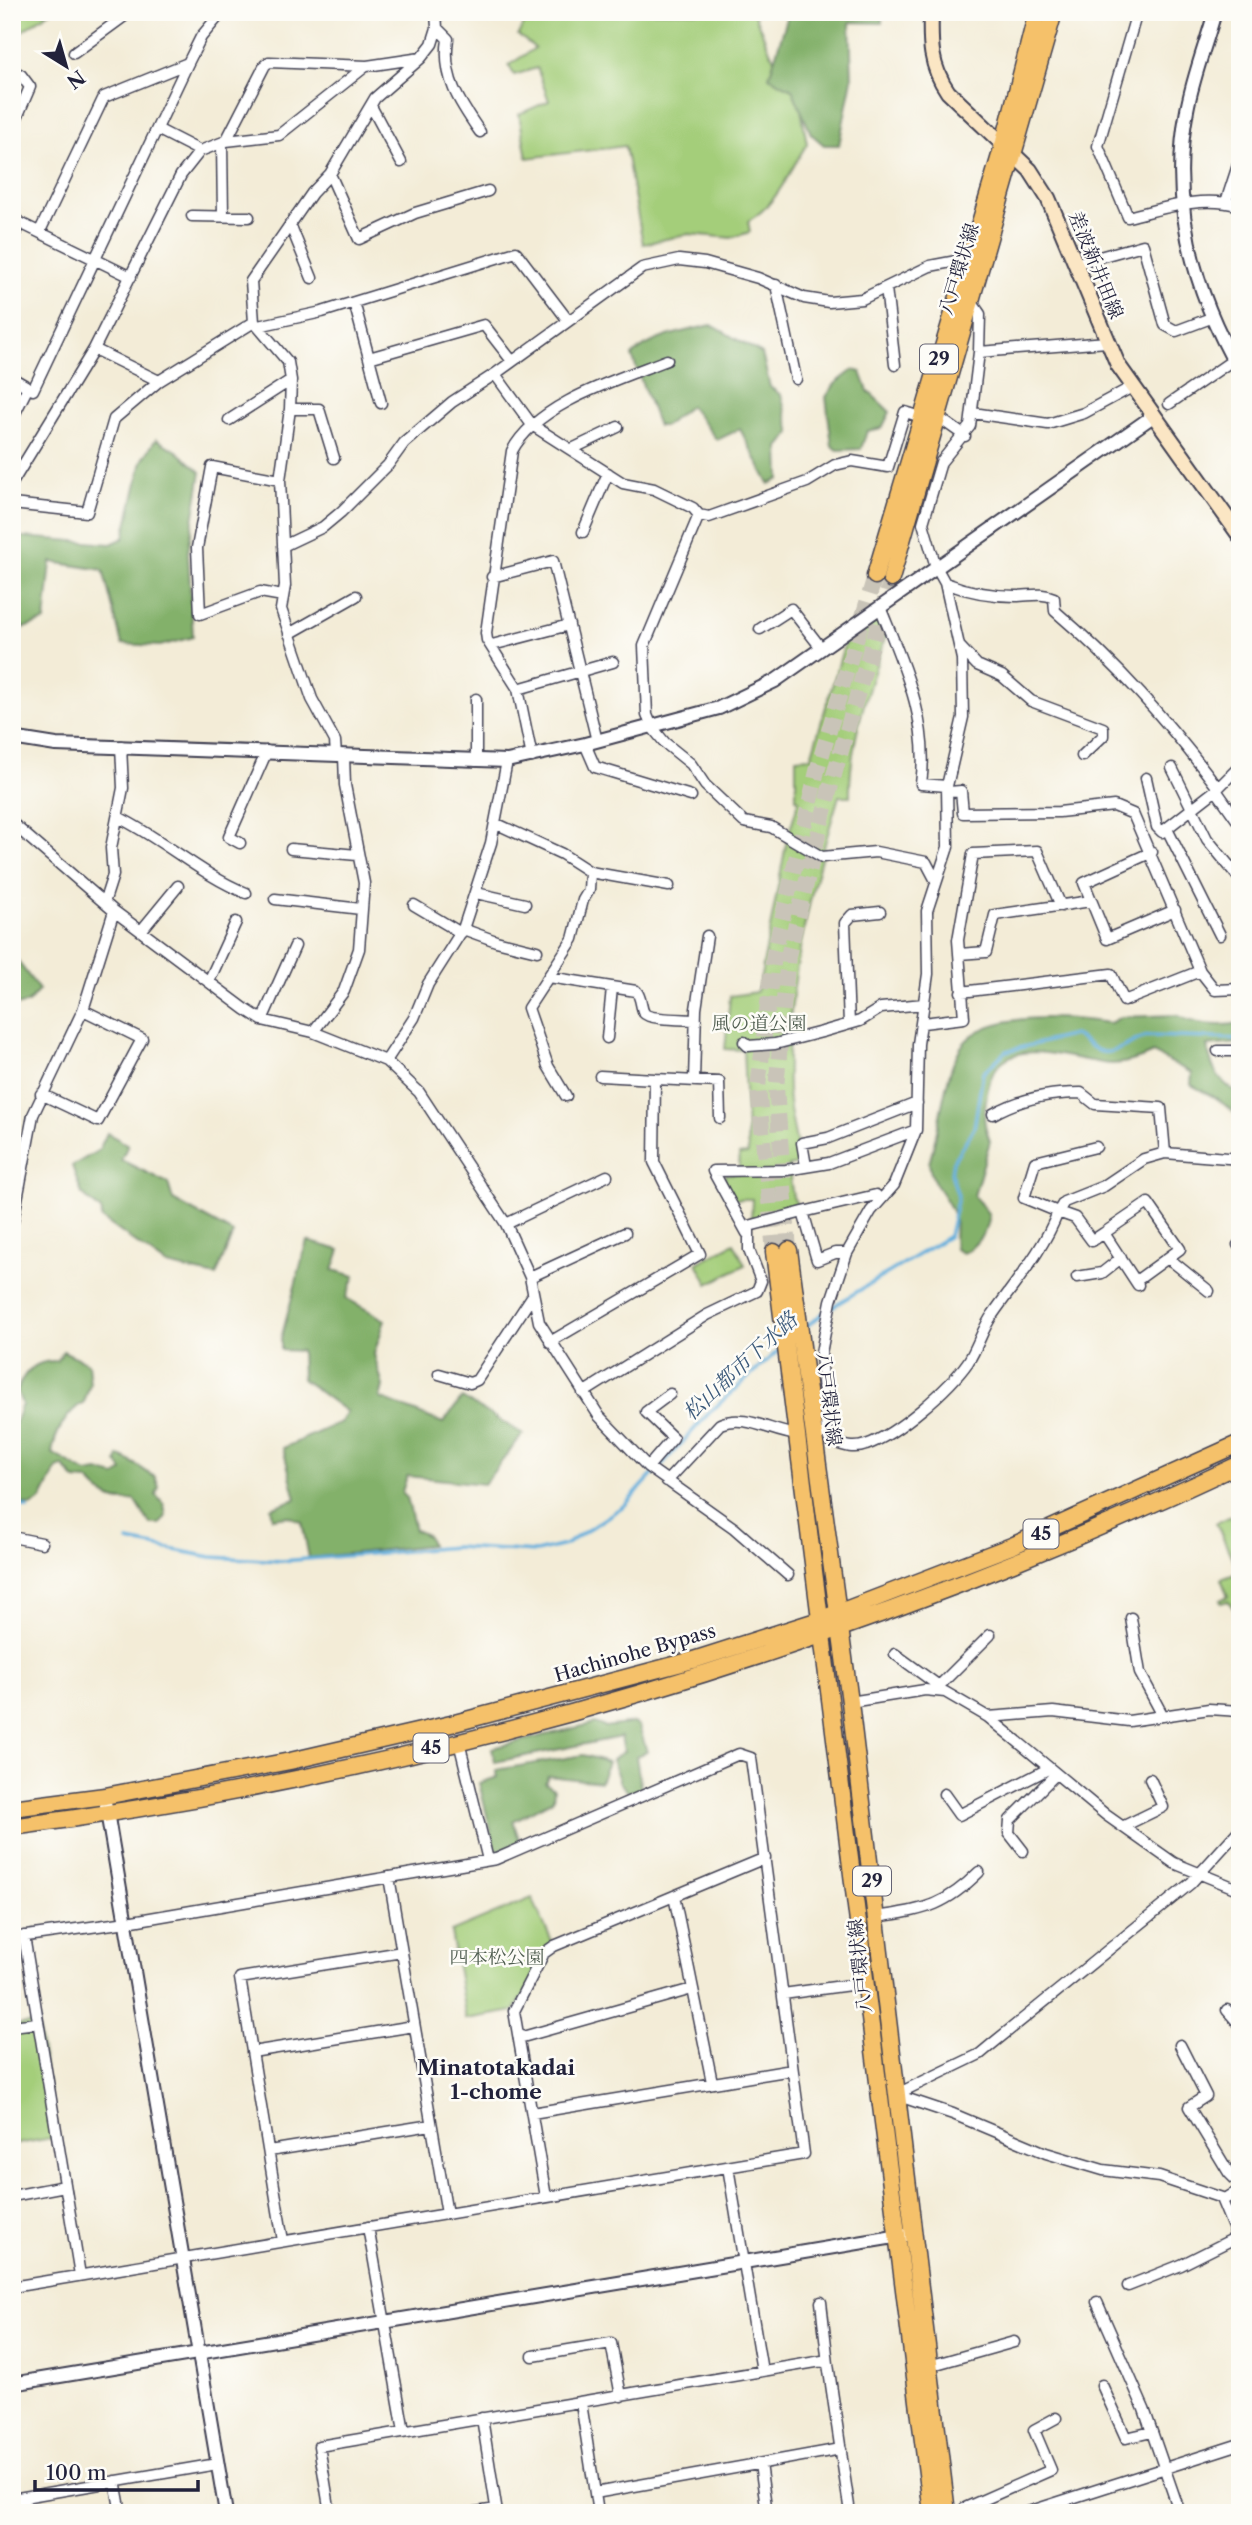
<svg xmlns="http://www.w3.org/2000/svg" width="1252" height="2525" font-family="'Libre Caslon Text','Noto Serif JP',serif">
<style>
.green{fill:#a4ce7a;stroke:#63785a;stroke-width:2}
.forest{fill:#83b16a;stroke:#526a52;stroke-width:2}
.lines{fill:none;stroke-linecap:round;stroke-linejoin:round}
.stream{stroke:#64afdc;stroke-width:3.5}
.primary-tunnel{stroke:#c9c4b8;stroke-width:16;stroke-dasharray:16 8;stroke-linecap:butt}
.minor-casing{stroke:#414052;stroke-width:13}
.tertiary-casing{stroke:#414052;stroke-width:16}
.secondary-casing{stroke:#414052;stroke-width:18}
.primary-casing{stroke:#414052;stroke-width:19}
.trunk-casing{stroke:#414052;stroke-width:19}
.minor{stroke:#fff;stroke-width:10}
.tertiary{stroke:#fff;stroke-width:12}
.secondary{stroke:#fbe6c4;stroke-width:14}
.primary{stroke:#f5c16b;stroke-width:16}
.trunk{stroke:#f5c16b;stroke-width:16}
.labels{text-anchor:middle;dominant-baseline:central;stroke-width:5;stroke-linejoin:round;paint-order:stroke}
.shield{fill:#fdfcf7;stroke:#646373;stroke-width:2}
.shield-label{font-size:18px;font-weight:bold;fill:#22223b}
.street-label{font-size:19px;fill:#22223b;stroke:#fdfcf7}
.park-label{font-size:19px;fill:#505e51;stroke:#fdfcf7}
.water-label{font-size:21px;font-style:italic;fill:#3c5a7b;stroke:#fdfcf7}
.neighbourhood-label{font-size:21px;font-weight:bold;fill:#22223b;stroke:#fdfcf7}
</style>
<rect width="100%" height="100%" fill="#fdfcf7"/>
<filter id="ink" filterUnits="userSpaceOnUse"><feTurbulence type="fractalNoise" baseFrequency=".0143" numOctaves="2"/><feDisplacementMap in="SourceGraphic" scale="14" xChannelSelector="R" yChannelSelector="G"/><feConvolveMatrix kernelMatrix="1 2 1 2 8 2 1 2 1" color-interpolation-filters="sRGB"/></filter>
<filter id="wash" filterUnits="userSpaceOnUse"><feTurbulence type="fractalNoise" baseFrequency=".00686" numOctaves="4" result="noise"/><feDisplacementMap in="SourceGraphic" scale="28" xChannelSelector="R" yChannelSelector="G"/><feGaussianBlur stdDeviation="1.57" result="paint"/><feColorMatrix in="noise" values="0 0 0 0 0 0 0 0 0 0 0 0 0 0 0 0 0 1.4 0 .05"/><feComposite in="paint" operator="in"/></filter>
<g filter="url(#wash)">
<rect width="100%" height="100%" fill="#f3ecd7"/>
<path class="green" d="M12 12H50L22 31Z
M530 12H753L779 71 797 86 807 144C789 171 778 204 748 221L750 232 731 238 689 234 643 244 625 146 527 158 519 114 549 101 537 68 514 75 509 65 535 48 518 35Z
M878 617 887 632C870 685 849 740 850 796H839C810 891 785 990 788 1090 789 1115 797 1139 800 1164L788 1166 793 1197 800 1210 751 1222 752 1199H733L723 1183 726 1174 739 1173V1155L748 1154 743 1050 725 1049 730 996 756 992 759 986 787 839 799 800 796 799V758L811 757 845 642Z
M734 1243 745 1265 708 1284 697 1263Z
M1240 1512V1558L1233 1560 1216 1523Z
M1240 1572V1618L1228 1601 1221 1603 1220 1600 1228 1596 1221 1579Z
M532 1898 554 1946 514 2011 466 2019 451 1932Z
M37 2023 57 2137 12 2145V2026Z"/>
<path class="forest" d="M789 12H882V23L850 22 852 79 839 145H824L811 134 792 89 769 77Z
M712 325 762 354 770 387 781 395 791 433 779 447 780 479 769 484 740 429 717 440 690 406 665 426H658L632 356C650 337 686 331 712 325Z
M853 370 861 372 868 391 890 412 882 428 867 431 861 449 838 450 832 446 826 397 835 384Z
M156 439 177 451 201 472 188 552 193 637 160 646 122 644 103 570 51 562 45 621 24 628 12 619V536L111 544 124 538 142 461Z
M17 960 39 990 28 1003 12 1007V961Z
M1177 1015C1194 1025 1220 1027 1240 1023V1043L1207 1046C1213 1074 1217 1078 1240 1096V1118L1218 1099 1191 1085 1192 1073 1153 1053C1140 1059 1126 1064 1112 1064 1069 1062 996 1025 987 1094 984 1116 982 1120 990 1141L974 1196C978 1201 985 1208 988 1214 993 1226 973 1250 962 1253L955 1249C952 1235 958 1222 951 1209 943 1191 931 1184 929 1163 940 1129 943 1077 961 1047 987 1008 1072 1018 1110 1023L1121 1017Z
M107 1133 128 1145 121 1160 168 1183 173 1200 233 1233 216 1276 167 1265 101 1218 102 1212 82 1194 72 1166 99 1150Z
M307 1241 340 1250 333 1270 355 1276 346 1298 385 1320 374 1354 383 1386 380 1398 443 1423 462 1398 523 1434 484 1484 407 1476 402 1492 407 1497 415 1530 428 1536 431 1545 309 1558 302 1522 289 1516 273 1518 271 1508 296 1499 283 1448 341 1422 347 1412 302 1379 301 1351 281 1350V1339Z
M63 1351 88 1363 90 1384 84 1402C66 1413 55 1433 52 1453L87 1473 98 1471 115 1476 123 1471 117 1462 119 1456C134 1461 142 1470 155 1477L159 1487 156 1495 164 1505 166 1516 160 1524H150L135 1500C115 1504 103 1497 89 1481L75 1480 63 1466 57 1468 41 1500 31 1506 12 1501V1492L18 1489 20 1479 12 1474V1432L22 1404 17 1391C23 1372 36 1360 57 1361Z
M595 1723 604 1727 634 1723 639 1726 647 1752 636 1756 641 1789 630 1794 620 1783 612 1760 624 1751 621 1737 495 1762 492 1748Z
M583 1755 608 1762 600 1782 548 1776 545 1783 554 1789 553 1800 513 1821 520 1842 499 1851 495 1848 479 1783 498 1777 496 1770Z"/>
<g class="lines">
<path class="stream" d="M832 1307 949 1236 958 1196 951 1173 953 1161 974 1128 983 1073 1006 1051 1074 1035C1083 1039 1091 1048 1099 1051 1115 1057 1134 1038 1149 1036L1240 1039
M804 1328 826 1311
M12 1504 28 1508
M128 1541 211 1557 282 1561 455 1547 536 1552 565 1545 625 1505 710 1412 780 1349"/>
</g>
</g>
<g filter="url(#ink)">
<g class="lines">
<path class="primary-tunnel" d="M789 1250 776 1088 788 956 829 792 891 579
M774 1252 758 1087 774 953 817 771 875 576"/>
<defs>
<path id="minor" d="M436 12 437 28 448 39C442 77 459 102 480 132
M1137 12 1098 146 1128 217C1164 208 1203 195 1240 206
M74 53 130 12
M12 70 21 75 30 87 12 129
M371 106 401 162
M157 129 200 151 226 141 279 135 366 66
M226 141 265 65 269 62 367 66 421 58
M222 143 223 216
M330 174 359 239 415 213 488 191
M1226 202 1240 159
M192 216 249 217
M12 219 131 277
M290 224 312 278
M40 231 104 97 188 63
M12 253 18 221
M1074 264 1143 245 1165 325 1176 331 1211 318
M776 285 796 379
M886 288 895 365
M354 302 381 403
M258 326 322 312 516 252 567 319
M94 349 159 381
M979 352 1107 342
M369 358 484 325 512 361
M495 374 532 425 623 483 654 489 693 508 699 515
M12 378 33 390 188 63 201 37 222 12
M1169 404 1233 360
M290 409H319L334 458
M973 413 1048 424 1084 413 1132 387
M922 417 905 412 888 467 852 461 835 465 807 482 709 517 699 515 644 646 647 715 652 727 665 743 691 764 705 785 744 822 771 827 822 857 876 852 926 862 935 879
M938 417 965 436
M12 419 28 387
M229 420 291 380
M572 449 618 427
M280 480 212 467 197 548 200 614 260 592 283 596
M12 483 94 349 181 175 200 151
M12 504 87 512 114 419 159 381 254 322
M583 532 608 473
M283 546 323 527 341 512 388 465 404 443 452 402 495 374 642 268 679 260 705 263 758 278 804 298 829 302 862 299 930 266 967 259
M492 577 553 561 597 741
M945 583C966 591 993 596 1016 596 1030 596 1041 592 1054 598L1055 611C1117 664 1167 720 1218 788
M880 607C903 664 930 721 921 784L947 786
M760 629 791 609 822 649
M289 634 356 596
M492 645 569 625
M960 647 977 665 1002 676 1031 701 1103 728V736L1082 756
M518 689 613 662
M585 744 595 767 691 796
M336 755 335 741 312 699 281 609 285 586 280 480 290 409 291 380 288 362 254 322 251 281 312 193 330 174 375 98 421 58 432 44 437 28
M532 757 518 689 487 640 486 633 512 451C537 403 619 379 667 360
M476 761V699
M1172 768 1207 839 1240 879
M1146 778 1157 827 1162 832 1216 790 1240 766
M1216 790 1240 824
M949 792 961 791 963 813 1059 812 1114 806 1133 814 1200 971 1215 990 1240 989
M118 817C163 839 201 875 246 893
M12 823 114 911 245 1009 262 1020 313 1032 386 1061 419 1092 506 1224 530 1277 539 1322 599 1416 648 1467 734 1528 788 1575
M495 823 562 854 590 872 669 886
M1167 829 1220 935
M240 843 229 837 267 751
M291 849 357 855
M1152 852 1084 883 1107 939 1175 910
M476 893 525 904
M275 899 361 909
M105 900 113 875 111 848 123 788 121 746
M414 905 461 933
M463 929 496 941 537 951
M141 931 178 886
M959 954 986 952 995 915 1091 901
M549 977 636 991C642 998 640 1006 644 1013 649 1020 686 1019 696 1020
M209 981 236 922
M961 992 1111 974 1124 1001 1200 971
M262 1020 295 946
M923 1023 964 1018 958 940 973 854 1037 851 1061 906
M849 1024 845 923 852 915 880 912
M313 1032 344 991 359 949 364 883 345 785 344 756
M607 1038 612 988
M744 1042 748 1046 775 1044 822 1032 860 1021 881 1008 924 1004
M1218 1051H1240
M386 1061 414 1018 428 984 463 929 491 843 507 761
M600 1076 655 1079
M694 1081 696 1009 707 936
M41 1094 98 1121 142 1039 83 1010
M566 1096 548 1066 528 1008 573 939 583 900 589 890 590 872
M993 1114C1021 1098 1050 1093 1081 1093L1095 1104 1161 1108 1165 1153
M1096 1147 1035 1162 1024 1198 1058 1212 1064 1202 1104 1186 1144 1159 1165 1153 1240 1159
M806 1166 802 1143 828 1138 917 1103
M803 1212 876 1195
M506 1224 607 1176
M12 1226 33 1115 83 1010 114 911
M747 1233 713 1171 786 1170 829 1163 916 1130
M1104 1233 1148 1203 1180 1249 1136 1281
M1238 1245 1240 1243
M1168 1258 1209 1291
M530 1277 625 1233
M1077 1277 1102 1273 1121 1258
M550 1342 700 1254 654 1162 655 1079 719 1082 720 1118
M439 1374 470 1383 477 1380 533 1295
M583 1393 707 1315 757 1291 761 1281 749 1250V1226L803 1212 817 1260 835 1253H847
M821 1434H827L830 1441C842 1445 853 1450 866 1445 898 1434 949 1389 968 1362 978 1347 982 1329 993 1314 1016 1281 1043 1251 1058 1212L1075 1218 1092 1241 1104 1233 1138 1285
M827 1434 821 1353 831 1301 847 1253 871 1211 894 1185 916 1130 918 1044 928 974 927 911 948 847 947 786 963 717 962 659 945 583 936 567 923 523 941 462 970 426 979 352 980 314 971 301
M648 1467 673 1438 646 1412 670 1394
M667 1481 720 1424C746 1413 772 1433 799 1435
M12 1537 42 1543
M1131 1618 1140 1673 1163 1716
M895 1654 939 1686
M935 1690 990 1635
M850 1702 925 1690 945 1692 988 1717 1106 1815 1174 1863 1240 1890
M988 1717 1053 1712 1129 1721 1209 1709 1240 1711
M459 1742 488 1860
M944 1794 959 1815 1048 1769
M1124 1826 1163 1807 1150 1779
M1023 1851 1009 1833 1010 1820 1055 1775
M389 1877 447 2214
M674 1896 712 2082
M877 1917C924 1909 943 1908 979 1872
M24 1936 80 2275
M12 1938 127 1922 496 1859 739 1754 751 1758 804 2154 12 2287
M783 1994 865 1983
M1227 2010 1240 2025
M12 2026 37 2023
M519 2038 692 1989
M1180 2045 1206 2096 1189 2107 1229 2173 1240 2184
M252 2052 414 2026
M895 2095 980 2054 992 2044 1191 1883 1240 1829
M896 2095 953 2114 1046 2153 1103 2170 1159 2177 1225 2199 1240 2190
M532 2113 792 2070
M269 2151 431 2125
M728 2167 762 2371
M12 2196 65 2186
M546 2197 514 2011 544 1953 554 1946 765 1858
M368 2227 404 2431
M283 2241 240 1978 402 1952
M1128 2286 1181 2265 1237 2237 1222 2201 1225 2199
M821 2302 828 2364
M1097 2302 1144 2409 1180 2513
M533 2356 611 2343 621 2396
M929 2366 1014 2342
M1102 2385 1126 2438 1152 2432
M581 2403 598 2513
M482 2418 497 2513
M760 2464 767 2513
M115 2481 121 2513
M595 2493 841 2449
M24 2497 27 2513
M12 2499 217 2464
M330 2513 319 2446 822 2361 828 2364 850 2513
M471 2513 496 2509
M965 2513V2508L1051 2470 1034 2430 1056 2418
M1025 2513 1240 2444"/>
<path id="tertiary" d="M1215 12C1206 44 1193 77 1187 110 1169 203 1194 292 1240 372
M12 738 56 745 507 761 585 744 719 708 775 681 1153 416
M106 1806 226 2513
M12 2384 906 2235"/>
<path id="secondary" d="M931 12C930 43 930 66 948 92L1030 170 1048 198 1118 365 1240 536"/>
<path id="primary" d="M875 576 1004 142 1037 12
M891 579 1054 12
M789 1250 850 1702 947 2513
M774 1252 932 2513"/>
<path id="trunk" d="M12 1808 105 1796 290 1761 451 1724 693 1660 819 1620 1014 1545 1240 1443
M12 1827C438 1771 852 1647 1240 1464"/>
</defs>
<use href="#minor" class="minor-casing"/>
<use href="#tertiary" class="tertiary-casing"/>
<use href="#secondary" class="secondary-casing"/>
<use href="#primary" class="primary-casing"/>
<use href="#trunk" class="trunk-casing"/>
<use href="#minor" class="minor"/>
<use href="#tertiary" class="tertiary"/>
<use href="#secondary" class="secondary"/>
<use href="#primary" class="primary"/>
<use href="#trunk" class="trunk"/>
</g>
</g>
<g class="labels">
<g class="shield">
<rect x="920" y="344.5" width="38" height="29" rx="5"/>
<rect x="1023.5" y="1519.5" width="35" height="29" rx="5"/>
<rect x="413.5" y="1733.5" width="35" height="29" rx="5"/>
<rect x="853" y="1866.5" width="38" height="29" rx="5"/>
</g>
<g class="shield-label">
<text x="939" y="359">29</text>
<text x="1041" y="1534">45</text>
<text x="431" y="1748">45</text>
<text x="872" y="1881">29</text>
</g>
<g class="street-label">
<text transform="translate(1096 265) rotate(68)">差波新井田線</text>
<text transform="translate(959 269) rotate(-73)">八戸環状線</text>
<text transform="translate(829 1399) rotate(83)">八戸環状線</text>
<text transform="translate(635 1653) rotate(-16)">Hachinohe Bypass</text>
<text transform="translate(860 1966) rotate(-96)">八戸環状線</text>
</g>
<g class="park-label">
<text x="759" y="1023">風の道公園</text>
<text x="497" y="1957">四本松公園</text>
</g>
<g class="water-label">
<text transform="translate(740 1366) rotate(-43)">松山都市下水路</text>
</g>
<g class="neighbourhood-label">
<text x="496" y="2067">Minatotakadai<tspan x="496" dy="24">1-chome</tspan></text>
</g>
</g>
<rect width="1252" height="2525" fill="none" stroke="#fdfcf7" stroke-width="42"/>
<g transform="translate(66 66) rotate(143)" stroke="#fdfcf7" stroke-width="5" paint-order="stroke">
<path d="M0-5L12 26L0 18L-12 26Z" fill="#22223b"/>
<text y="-10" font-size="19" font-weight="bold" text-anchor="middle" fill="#22223b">N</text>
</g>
<path d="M35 2480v10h163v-10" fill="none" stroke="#22223b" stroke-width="3.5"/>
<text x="46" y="2480" font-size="21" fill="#22223b" stroke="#fdfcf7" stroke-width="5" paint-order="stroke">100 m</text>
</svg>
